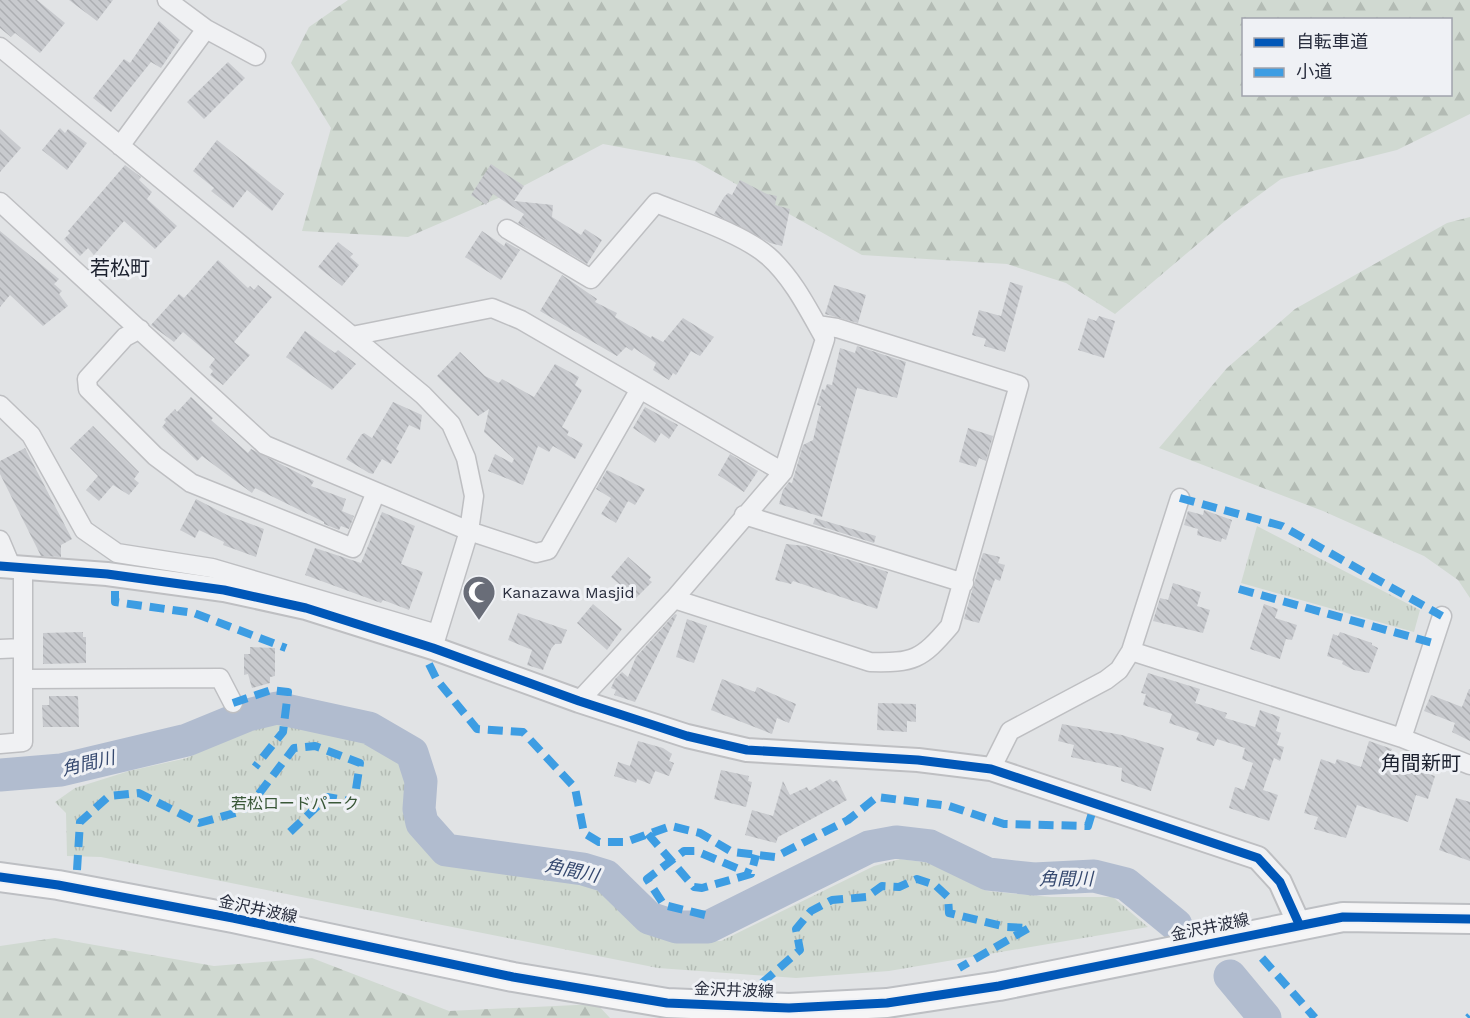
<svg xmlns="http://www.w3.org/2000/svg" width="1470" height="1018" font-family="'Work Sans','Noto Sans JP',sans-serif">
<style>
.forest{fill:url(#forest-firs);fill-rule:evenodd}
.park{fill:url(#park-tufts)}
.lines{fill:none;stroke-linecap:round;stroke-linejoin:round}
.river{stroke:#b1bccf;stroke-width:33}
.building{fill:url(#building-back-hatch)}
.minor-casing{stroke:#bebfc2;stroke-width:21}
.tertiary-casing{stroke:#bebfc2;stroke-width:26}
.primary-casing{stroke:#bdbfc3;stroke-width:32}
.minor{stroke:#f0f1f3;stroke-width:18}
.tertiary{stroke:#f0f1f3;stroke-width:22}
.primary{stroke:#f5f5f6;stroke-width:28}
.quiet{stroke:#3d9de3;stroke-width:8;stroke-dasharray:15 8;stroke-linecap:butt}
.cycleway-casing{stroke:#eff1f5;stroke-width:13}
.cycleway{stroke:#0057b8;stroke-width:9}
.labels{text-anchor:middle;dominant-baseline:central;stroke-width:6;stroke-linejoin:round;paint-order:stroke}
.poi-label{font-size:16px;fill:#292e3e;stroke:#eff1f5;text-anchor:start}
.park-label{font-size:16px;fill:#3a5838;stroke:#eff1f5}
.street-label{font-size:16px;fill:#292e3e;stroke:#eff1f5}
.water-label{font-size:18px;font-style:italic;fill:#36496f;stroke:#eff1f5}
.quarter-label{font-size:20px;fill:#1b202e;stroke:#eff1f5}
</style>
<defs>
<pattern id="forest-firs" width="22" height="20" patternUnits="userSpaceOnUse" patternTransform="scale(1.5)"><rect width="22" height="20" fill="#d0d9d1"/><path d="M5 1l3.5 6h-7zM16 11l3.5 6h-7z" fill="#b3bbb4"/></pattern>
<pattern id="park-tufts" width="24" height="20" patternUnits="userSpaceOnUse" patternTransform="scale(1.5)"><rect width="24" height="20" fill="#d0d9d1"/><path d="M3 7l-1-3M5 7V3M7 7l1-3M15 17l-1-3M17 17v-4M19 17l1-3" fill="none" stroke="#b3bbb4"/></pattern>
<pattern id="building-back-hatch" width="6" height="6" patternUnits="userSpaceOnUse" patternTransform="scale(1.5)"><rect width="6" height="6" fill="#c8cace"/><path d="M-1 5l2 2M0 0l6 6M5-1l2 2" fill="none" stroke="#acaeb2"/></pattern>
</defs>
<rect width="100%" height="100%" fill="#e1e3e5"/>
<path class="forest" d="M348 0H1470V114L1397 150 1281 179 1232 215 1115 314 1066 283 1007 264 862 255 695 161 603 144 510 193 408 237 302 231 331 128 291 63 309 27ZM1244 20H1450V94H1244Z
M1470 217V598L1458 580 1424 556 1323 511 1159 448 1227 368 1295 309 1447 223Z
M55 938 214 966 312 958 449 1011 597 1004 610 1018H0V946Z"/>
<path class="park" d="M1257 526 1420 610 1414 632 1241 583Z
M277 708 369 728 412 753 421 781 419 809 422 823 446 850 596 887 649 933 681 942 721 941 874 866 900 859 931 863 987 891 1051 897H1113L1148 927 889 971 796 978 658 968 101 857 67 856 66 813 55 802 75 788 129 771 187 758 217 743 248 715Z"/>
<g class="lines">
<path class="river" d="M0 775 61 770 187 740 248 715 277 708 369 728 412 753 421 781 419 809 422 823 446 850 583 869 606 876 649 918 677 927H708L869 847 896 842 930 846 988 874 1034 879 1094 876 1126 884 1176 925
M1230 976 1265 1018"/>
</g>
<path class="building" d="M0 0H37L65 23 40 53 15 33 11 37 0 28Z
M69 0H113L97 21Z
M159 21 180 40 161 68 151 62 111 112 93 98 124 59 130 63Z
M228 62 245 78 204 119 187 102Z
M60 128 65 133 68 129 87 143 67 170 42 150Z
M0 129 21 148 0 172Z
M217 140 284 194 272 211 247 190 233 208 211 191 214 188 193 171Z
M491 164 524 186 514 201 553 205 552 217 581 235 585 229 602 240 587 264 518 223 524 214 493 194 486 205 471 195Z
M125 165 141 177 139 180 152 192 147 199 177 226 155 249 124 221 94 255 88 248 80 256 64 239 70 233 68 231Z
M740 180 767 194 777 196 775 205 790 209 782 246 770 243 714 214 724 197 728 193 732 195Z
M0 231 59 279 54 284 62 291 59 294 68 306 43 326 10 295 0 307Z
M482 231 504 246 506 242 520 250 501 280 465 257Z
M338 242 353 254 350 257 359 265 342 286 318 267Z
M218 260 248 288 250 286 254 290 258 285 272 297 234 342 250 355 223 385 210 375 213 371 209 367 215 359 183 332 174 342 151 325 179 294 184 298Z
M562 275 597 299 595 302 617 313 615 317 651 338 652 336 663 342 683 318 714 337 700 356 691 351 676 375 673 373 669 380 653 370 656 363 634 348 632 351 626 347 617 356 540 311Z
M1010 282 1023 286 1005 352 984 346 986 339 972 335 979 310 1001 316Z
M834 285 866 295 858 323 825 314Z
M1099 316 1115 321 1104 358 1078 350 1088 318 1096 321Z
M305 331 335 353 338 350 356 364 332 390 286 357Z
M857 346 906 362 897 398 857 388 822 517 779 504 783 490 789 482 792 483 803 445 813 440 821 406 817 405 822 389 825 390 827 384 832 385 840 348 855 353Z
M460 352 485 376 499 383 502 379 534 397 555 364 579 377 575 385 582 390 562 427 569 431 567 435 583 444 575 459 553 446 549 452 538 446 523 485 488 471 495 454 512 463 514 459 484 432 489 409 478 416 437 376Z
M191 397 213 418 211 420 248 453 251 449 314 481 311 486 346 499 342 511 354 516 349 529 341 526 339 530 324 524V522L255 488 252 493 202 456 197 461 162 427 166 422 164 420 175 409 177 412Z
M393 402 422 415 420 430 409 425 396 449 399 451 391 464 382 459 373 474 369 473 346 459 361 435 364 433 372 438Z
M645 407 678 425 669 439 661 433 655 443 633 428Z
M93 426 139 472 134 479 139 483 129 495 113 485 99 501 86 490 98 476 70 448Z
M968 428 993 436 986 461 979 458 976 467 959 462Z
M25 448 72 539 61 545V557L41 556 0 474V461Z
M730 454 758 471 744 492 718 475Z
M607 470 645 489 635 505 628 501 616 523 601 514 611 498 596 489Z
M196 499 227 515 264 529 256 557 223 545 224 542 199 530 195 538 180 530Z
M1204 510 1232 520 1226 540 1222 538 1221 542 1197 535 1198 529 1184 525 1188 511 1203 515Z
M382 512 415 526 401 564 423 572 409 610 383 600 381 603 305 575 315 548 361 563Z
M815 518 876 536 874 543 813 524Z
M786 544 806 546 888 572 877 609 793 581 791 584 775 580Z
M983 553 1000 557 998 563 1005 565 1000 581 995 579 979 623 964 619Z
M628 557 651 577 649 580 652 582 636 598 611 577Z
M1173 583 1201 592 1197 606 1210 610 1203 633 1153 621 1160 598 1168 600Z
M593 604 622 629 607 650 577 623Z
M1264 604 1278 609 1275 618 1297 625 1292 640 1286 639 1280 659 1250 649Z
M518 613 567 630 561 644H555L551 649 543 670 527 665 532 650 508 640Z
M675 614 677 615 635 702 614 695 616 690 611 688 615 679 622 672 628 677 636 657Z
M687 619 707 626 694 663 676 657Z
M83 632V637H86V663L43 664V633Z
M1340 632 1372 643V645L1378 648 1369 673 1354 670 1342 664 1343 661 1327 656 1333 634 1338 636Z
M250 647 275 648V676L270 677V683L252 688 248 674 244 675V654H250Z
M1148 673 1200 689 1195 703 1227 713 1225 718 1255 727 1260 710 1280 717 1276 731 1281 733 1277 745 1284 747 1280 761 1274 758 1263 790 1278 795 1269 821 1229 808 1235 787 1244 790 1253 763 1242 759 1245 748 1217 739 1214 746 1196 740 1199 733 1169 723 1172 714 1143 705 1146 694 1141 693Z
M722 679 755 692 757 687 796 704 789 723 777 718 772 734 711 710Z
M1469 689H1470V741L1452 732 1455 723 1424 711 1431 695 1462 707Z
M49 696H78L79 727H43L42 705H49Z
M878 703 916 704V722L907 721V732L877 730Z
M1062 724 1122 735 1164 748 1151 791 1121 781 1122 768 1071 757 1074 745 1058 741Z
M638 741 663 748 672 754 669 761 674 763 669 776 655 771 650 784 637 779 636 783 614 776 618 762 630 766Z
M1369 741 1392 749 1389 756 1413 763 1411 768 1435 776 1428 799 1416 795 1408 822 1357 805 1346 838 1314 829 1318 817 1304 813 1321 759 1335 764 1337 759 1361 767Z
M721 770 749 776 748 781 752 782 746 807 714 799Z
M830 779 833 782 837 780 847 800 778 837 776 843 745 835 752 810 773 816 783 781 790 795 807 787 809 791Z
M1456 798 1470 802V861L1439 850Z"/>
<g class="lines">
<defs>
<path id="minor" d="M167 0 206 29 256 56
M0 47 352 336 423 395 451 424 466 458 474 496 469 531 433 648
M120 146 206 29
M0 202 265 445 469 531 536 553 548 550 640 389
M507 229 591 279 656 203C688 216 743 234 768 256 793 278 809 311 825 339L783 472 674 599 579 701
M140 329 125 337 87 379 88 389 155 456 191 483 353 548 376 492
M352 336 492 308 521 320 783 472
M0 405 31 435 84 530 117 553 212 568 437 634
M744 515 964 583
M0 540 11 566
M674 599 870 662C914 663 921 660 950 626L1019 385 837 328 817 325
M0 649 23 648
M1131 651 1180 498
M23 679 220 678 233 703
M1402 738 1442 616
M0 744 23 742V568
M991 769 1010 731 1106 680 1119 670 1131 651 1402 738 1470 765"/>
<path id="tertiary" d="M0 566 107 574 224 590 306 608 433 648 579 701 687 736 747 750 918 760 991 769 1258 858 1280 882 1299 924"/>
<path id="primary" d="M0 877 58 885 233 918 513 977 667 1003 789 1008 887 1003 999 986 1343 917 1470 919"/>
</defs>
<use href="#minor" class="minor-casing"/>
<use href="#tertiary" class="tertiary-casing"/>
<use href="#primary" class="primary-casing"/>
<use href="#minor" class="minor"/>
<use href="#tertiary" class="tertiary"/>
<use href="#primary" class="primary"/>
<path class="quiet" d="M1180 498 1282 526 1442 616
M1239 589 1433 643
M115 591V602L194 613 286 648
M429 664 437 680 477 729 523 732 575 788 584 833 599 842H626L671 826 700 833 732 852 775 857 848 820 877 797 949 806 1004 824 1088 826 1095 803
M233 703 271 690 288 692 283 732 255 767
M648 834 694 887 702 888 751 874 756 855
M77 870 80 822 109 796 139 793 199 823 242 811 258 795 294 748 315 746 360 763 354 802 327 797 290 832
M705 915 664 905 647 879 684 851H696L751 874
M1262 958 1315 1018
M762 983 800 950 796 929 811 911 832 900 867 897 882 886 899 887 917 879 935 885 948 897 949 913 1006 927 1029 928 959 968
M1468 1018 1470 1016"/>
<defs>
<path id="cycleway" d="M0 566 107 574 224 590 306 608 433 648 579 701 687 736 747 750 918 760 991 769 1258 858 1280 882 1299 924
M0 877 58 885 233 918 513 977 667 1003 789 1008 887 1003 999 986 1343 917 1470 919"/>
</defs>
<use href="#cycleway" class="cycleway-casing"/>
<use href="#cycleway" class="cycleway"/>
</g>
<defs>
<symbol id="mosque-pin" viewBox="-11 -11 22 30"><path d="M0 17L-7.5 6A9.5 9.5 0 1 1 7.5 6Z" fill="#696d78" stroke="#eff1f5"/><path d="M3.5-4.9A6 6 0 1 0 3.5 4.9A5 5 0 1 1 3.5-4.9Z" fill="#fff"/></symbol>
</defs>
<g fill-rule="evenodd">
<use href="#mosque-pin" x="460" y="573" width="38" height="52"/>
</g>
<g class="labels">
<g class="poi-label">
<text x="502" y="592">Kanazawa Masjid</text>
</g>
<g class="park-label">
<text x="295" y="803">若松ロードパーク</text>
</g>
<g class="street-label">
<text transform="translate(258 909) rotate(12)">金沢井波線</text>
<text transform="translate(1210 927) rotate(-12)">金沢井波線</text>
<text transform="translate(734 990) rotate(2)">金沢井波線</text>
</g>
<g class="water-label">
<text transform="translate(88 763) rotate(-13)">角間川</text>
<text transform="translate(572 870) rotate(12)">角間川</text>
<text x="1066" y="878">角間川</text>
</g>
<g class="quarter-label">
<text x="120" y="268">若松町</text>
<text x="1421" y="763">角間新町</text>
</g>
</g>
<rect x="1242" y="18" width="210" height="78" fill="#eff1f5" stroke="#a0a3ac" stroke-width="1.5"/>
<rect x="1254" y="38" width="30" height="9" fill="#0057b8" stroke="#a0a3ac" stroke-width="1.5"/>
<text x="1296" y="48" font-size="18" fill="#292e3e">自転車道</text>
<rect x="1254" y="68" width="30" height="9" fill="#3d9de3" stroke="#a0a3ac" stroke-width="1.5"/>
<text x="1296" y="78" font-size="18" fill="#292e3e">小道</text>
</svg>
